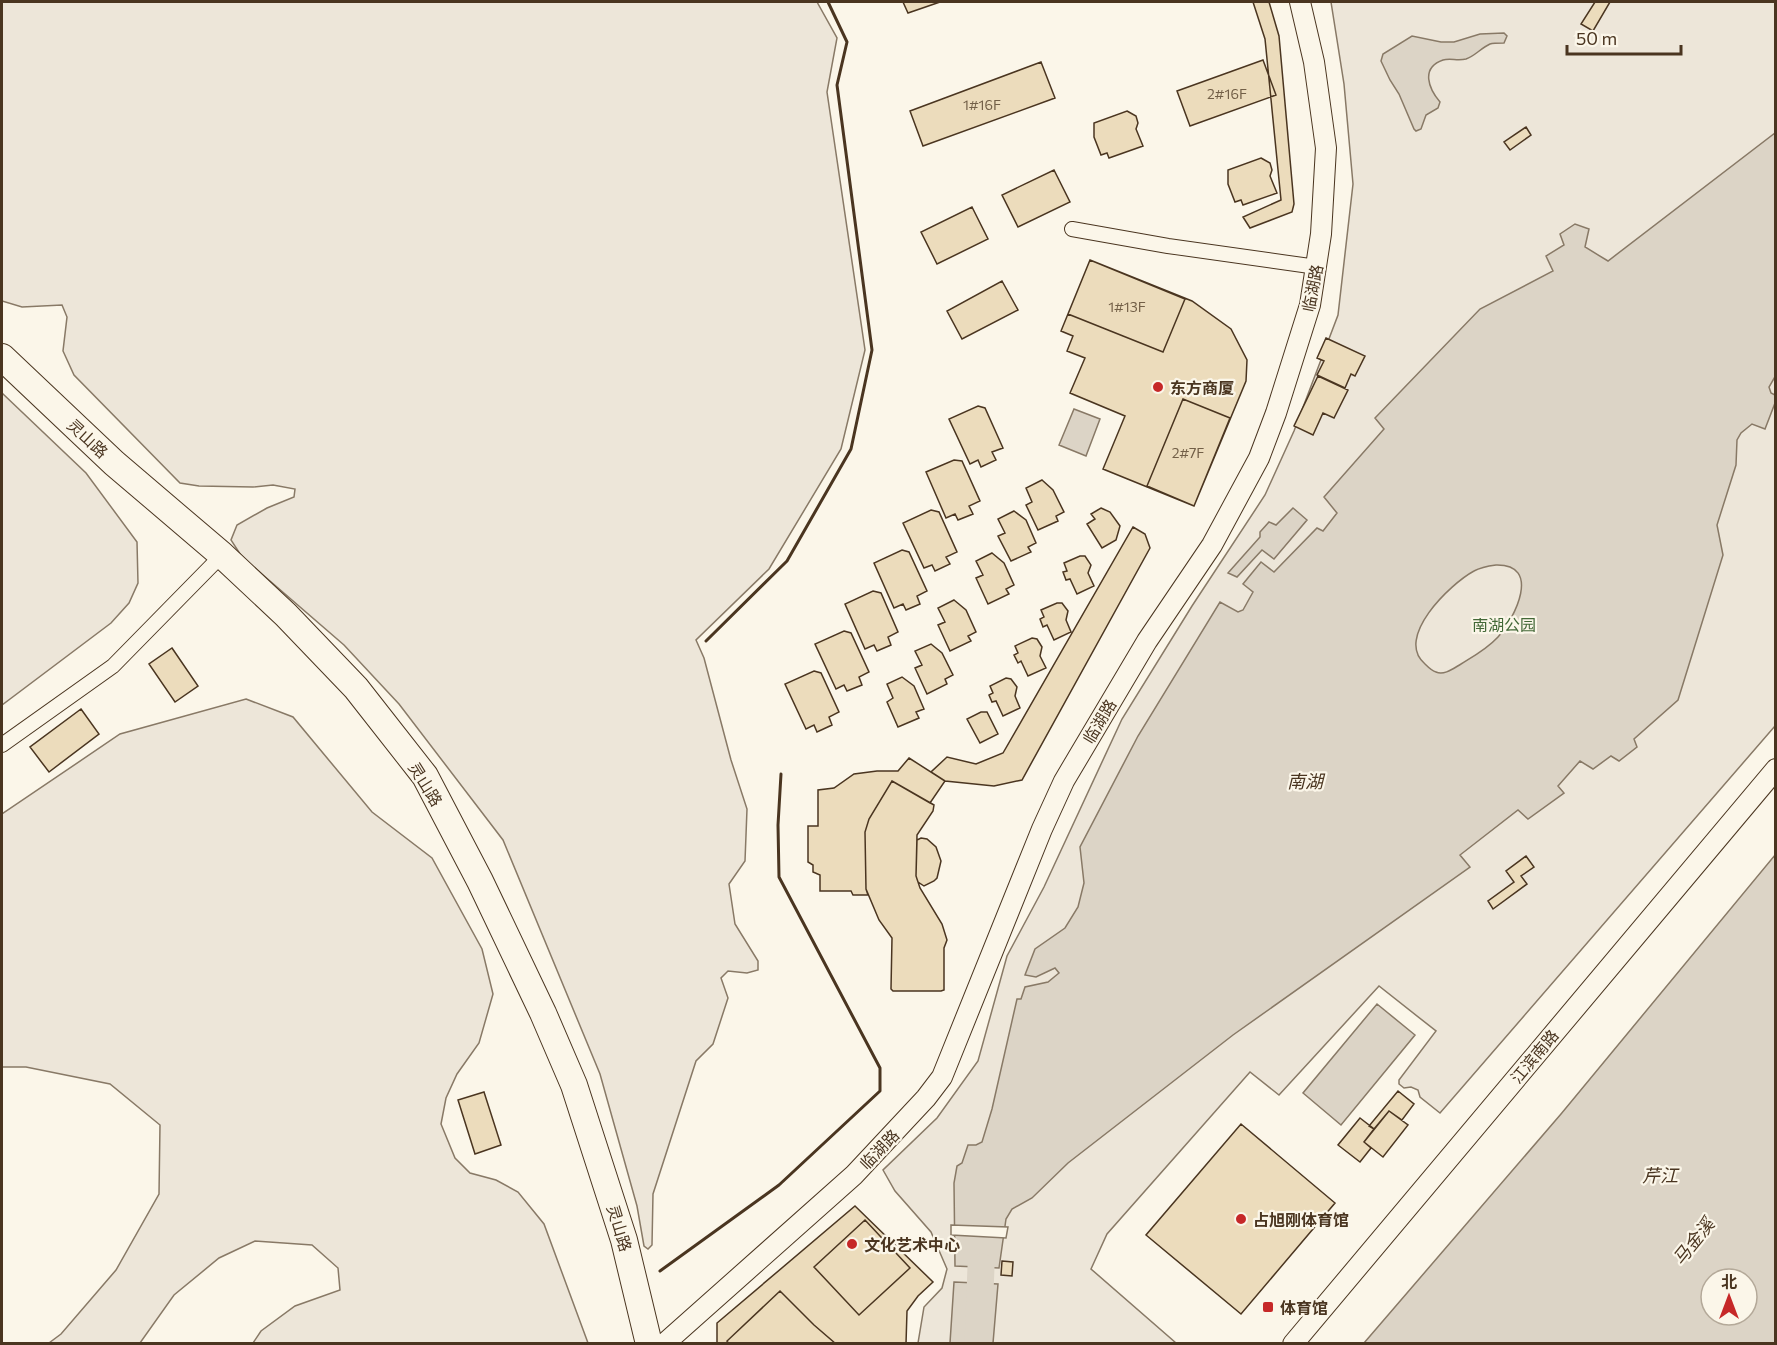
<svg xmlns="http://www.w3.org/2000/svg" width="1777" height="1345" font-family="Commissioner,'Noto Sans SC',sans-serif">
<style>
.green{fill:#ede6d9;stroke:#887966;stroke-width:1.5}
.water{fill:#dcd4c6;stroke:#887966;stroke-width:1.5;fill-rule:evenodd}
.pier{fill:#fbf6e9;stroke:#887966;stroke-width:1.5}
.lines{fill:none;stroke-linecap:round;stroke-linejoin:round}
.river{stroke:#dcd4c6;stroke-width:27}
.building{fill:#ecdcbc;stroke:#4a3520;stroke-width:1.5}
.street-casing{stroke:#4a3520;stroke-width:16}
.secondary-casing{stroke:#4a3520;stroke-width:22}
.highway-casing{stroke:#4a3520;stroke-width:28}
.street{stroke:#fbf6e9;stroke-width:14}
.secondary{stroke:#fbf6e9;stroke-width:20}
.highway{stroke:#fbf6e9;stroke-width:26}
.wall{stroke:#4a3520;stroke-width:3}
.poi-dot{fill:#c62828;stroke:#fbf6e9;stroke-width:2}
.labels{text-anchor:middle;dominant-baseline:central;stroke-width:4.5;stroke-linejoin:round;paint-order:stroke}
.number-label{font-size:14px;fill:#725f47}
.street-label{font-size:16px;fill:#4a3520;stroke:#fbf6e9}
.poi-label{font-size:16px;font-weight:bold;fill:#4a3520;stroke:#fbf6e9;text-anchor:start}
.park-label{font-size:16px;fill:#436837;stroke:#fbf6e9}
.water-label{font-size:18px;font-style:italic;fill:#4a3520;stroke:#fbf6e9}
</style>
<rect width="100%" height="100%" fill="#fbf6e9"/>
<path class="green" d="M2 2H817L837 38 827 92 865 350 841 449 769 569 696 640 704 658 731 760 747 809 745 861 729 884 735 924 758 961V970L747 973 728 971 721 978 728 998 713 1044 696 1061 653 1194 652 1245 648 1249 644 1246 637 1206 600 1074 503 840 399 704 344 645 242 557 231 540 237 525 267 508 294 497 295 489 273 485 253 487 199 486 180 483 74 375 63 351 67 317 62 305 22 307 2 301Z
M1331 2H1775V726L1440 1113 1420 1097 1418 1090 1411 1087 1404 1088 1399 1084V1080L1436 1031 1379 986 1279 1095 1250 1072 1107 1234 1091 1269 1176 1343H918L924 1307 942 1288 947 1269 931 1232 895 1191 883 1170 937 1118 978 1061 1007 956 1044 887 1122 719 1192 606 1265 495 1294 431 1338 315 1353 184 1344 84Z
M2 393 86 473 137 542 138 583 129 603 111 623 2 705Z
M246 699 293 717 372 812 432 858 482 949 493 994 479 1043 457 1074 446 1098 441 1124 455 1158 470 1173 496 1180 518 1192 544 1224 588 1343H253L261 1331 295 1306 340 1290 338 1268 312 1245 255 1241 219 1258 174 1295 140 1343H49L61 1334 116 1270 159 1194 160 1125 110 1084 26 1067H2V814L120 734Z"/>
<path class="water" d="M1504 33 1507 36 1504 43C1500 43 1493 43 1490 44 1481 48 1475 56 1466 59 1458 61 1450 58 1443 60 1420 68 1429 89 1440 102L1438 108 1426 115 1421 129 1416 131 1414 129 1399 94 1390 80 1381 61 1383 54 1412 36 1441 42H1454L1480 34Z
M1775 133 1776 375 1769 387 1771 393 1775 395V403L1765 429 1752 424 1741 433 1737 440 1736 465 1717 525 1723 555 1678 700 1634 739 1637 747 1619 761 1611 756 1593 769 1580 761 1558 786 1564 793 1528 819 1518 810 1460 855 1470 867 1233 1035 1068 1163 1032 1198 1012 1209 1006 1219 999 1268 955 1266 954 1183 957 1166 962 1163 968 1145H976L982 1142 992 1109 1017 999H1021L1025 987 1048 982 1059 973 1055 968 1036 977 1025 975 1035 949 1065 928 1078 907 1084 883 1080 847 1138 736 1220 602 1238 612 1243 610 1253 592 1243 584 1261 562 1274 572 1317 528 1323 531 1337 513 1324 497 1384 429 1375 418 1480 309 1553 271 1546 256 1564 245 1560 234 1575 224 1589 229 1585 247 1608 261ZM1496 565C1542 564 1515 618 1498 637 1487 649 1474 656 1461 664 1454 668 1444 676 1436 672 1432 671 1427 666 1425 664 1394 638 1450 584 1474 571 1481 567 1488 566 1496 565Z
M1074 409 1100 419 1086 456 1059 445Z
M1293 508 1307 520 1274 559 1262 550 1237 577 1228 573 1260 537V532L1269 522 1276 525Z
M1775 855V1343H1364L1561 1114ZM1711 1279H1747V1315H1711Z
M1377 1004 1415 1035 1341 1125 1303 1093Z
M954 1282 998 1284 993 1343H950Z"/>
<path class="pier" d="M951 1225 1008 1227 1006 1238 951 1235Z"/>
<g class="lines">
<path class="river" d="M978 1344 981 1267"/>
</g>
<path class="building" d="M903 2H940L908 13Z
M1253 2H1269L1279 36 1294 204 1292 212 1250 228 1243 217 1281 200 1265 39Z
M1595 2H1610L1593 31 1581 24Z
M1263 60 1276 95 1190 126 1177 91Z
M1041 62 1055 98 923 146 910 111Z
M1127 111 1136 116 1138 123 1136 129 1143 146 1109 158 1107 153 1101 155 1094 137V123Z
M1526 127 1531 135 1510 150 1504 142Z
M1261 158 1270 163 1272 170 1270 176 1277 193 1243 205 1241 200 1235 202 1228 184V170Z
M1054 170 1070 202 1018 227 1002 195Z
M972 207 988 239 937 264 921 232Z
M1090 260 1192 301 1231 329 1247 360 1246 381 1194 506 1103 469 1125 416 1070 393 1085 358 1067 351 1073 336 1061 331Z
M1090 260 1185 299 1163 352 1068 314Z
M1002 281 1018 310 962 339 947 311Z
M1326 338 1365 356 1355 376 1351 374 1345 388 1317 375 1324 361 1317 358Z
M1318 376 1348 390 1334 418 1323 413 1313 435 1294 426Z
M1183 399 1230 418 1194 506 1147 486Z
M978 406 985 408 1003 448 992 452 996 460 981 467 978 460 970 464 949 419Z
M954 460 962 461 980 501 969 506 973 514 958 520 955 514 946 518 926 472Z
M1042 480 1053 490 1064 512 1056 516 1058 521 1038 530 1026 505 1032 502 1026 488Z
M1101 508 1110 512 1120 526 1116 540 1102 548 1087 524 1095 519 1091 514Z
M931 510 939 512 957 552 946 557 950 564 935 571 932 565 924 568 903 523Z
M1014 511 1026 520 1036 543 1028 547 1031 552 1011 561 998 536 1005 533 998 519Z
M1133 527 1145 534 1150 548 1022 780 994 786 945 781 931 772 947 757 976 764 1003 753Z
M902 550 909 552 927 591 917 596 920 604 906 610 903 604 894 608 874 563Z
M992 553 1004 563 1014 585 1006 589 1009 594 988 604 976 578 983 575 976 561Z
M1080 556H1085L1091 565 1088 573 1094 586 1077 594 1070 579 1066 580 1063 572 1067 571 1064 563Z
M873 591 881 593 898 632 888 637 891 645 877 651 874 645 865 649 845 604Z
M954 600 966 610 976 632 968 636 971 641 950 651 938 625 945 622 938 608Z
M1057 603H1062L1068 611 1066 620 1071 632 1054 640 1047 625 1043 627 1040 619 1044 617 1041 610Z
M844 631 851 633 869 672 859 677 862 685 847 691 844 685 836 689 815 644Z
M1032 638 1037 639 1042 647 1040 656 1046 668 1028 676 1021 661 1018 663 1014 655 1018 653 1015 646Z
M931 644 942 653 953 675 945 679 947 684 927 694 915 668 922 665 915 651Z
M172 648 198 686 175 702 149 664Z
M814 671 821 673 839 712 829 717 832 725 817 732 814 725 806 729 785 684Z
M902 677 914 686 924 709 916 712 919 718 898 727 887 702 893 698 887 684Z
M1006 678 1011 679 1017 687 1015 696 1020 708 1003 716 996 701 992 702 989 695 993 693 990 686Z
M81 709 99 734 49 772 30 747Z
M981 712H987L998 734 980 743 967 719Z
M909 758 945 781 930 803 892 781 869 819 865 832 866 889 868 895H853L851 891H820V875L813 872V865L808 862V826H818V790L834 788 854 774 877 771H898Z
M892 781 934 805 933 811 917 835 916 876 920 888 942 924 947 940 944 948V990L941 991H893L891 989 892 938 879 920 866 889 865 832 869 819Z
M921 838 927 839 936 847 941 861 937 878 934 881 924 886 918 882 916 876 917 840Z
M1526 856 1534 867 1521 876 1527 884 1493 909 1488 901 1514 882 1506 871Z
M1398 1091 1414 1104 1402 1120 1389 1111 1374 1129 1369 1126Z
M484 1092 501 1145 475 1154 458 1100Z
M1389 1111 1408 1125 1383 1157 1364 1142Z
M1360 1118 1374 1129 1364 1142 1371 1148 1360 1162 1338 1145Z
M1241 1124 1335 1203 1241 1314 1146 1235Z
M855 1206 933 1282 918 1296 907 1311 906 1344H717V1323Z
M865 1220 910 1268 859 1315 814 1267Z
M1002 1261 1013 1262 1012 1276 1001 1275Z
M780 1291 814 1325 836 1344H729L727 1341Z"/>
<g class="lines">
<defs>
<path id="street" d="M1072 229 1168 246 1317 267
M2 745 113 666 222 555"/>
<path id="secondary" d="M664 1344 854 1175 926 1098 942 1077 1042 829 1064 781 1147 641 1212 545 1259 458 1276 413 1310 305 1321 234 1326 148 1314 62 1300 2
M1293 1344 1776 769"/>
<path id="highway" d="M2 357 114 463 222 555 286 615 356 688 425 776 480 881 543 1013 574 1085 624 1240 649 1344"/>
</defs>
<use href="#street" class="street-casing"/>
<use href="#secondary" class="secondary-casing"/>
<use href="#highway" class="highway-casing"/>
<use href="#street" class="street"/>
<use href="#secondary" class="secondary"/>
<use href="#highway" class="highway"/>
<path class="wall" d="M706 641 787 561 851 449 872 350 837 85 847 42 828 2
M660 1271 779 1185 880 1091V1068L779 877 778 825 781 774"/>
</g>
<g class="poi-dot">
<circle cx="1158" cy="387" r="6"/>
<circle cx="1241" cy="1219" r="6"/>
<circle cx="852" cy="1244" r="6"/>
<rect x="1262" y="1301" width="12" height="12" rx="3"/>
</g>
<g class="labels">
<g class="number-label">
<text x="1227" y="93">2#16F</text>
<text x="982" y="104">1#16F</text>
<text x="1127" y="306">1#13F</text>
<text x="1188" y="452">2#7F</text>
</g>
<g class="street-label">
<text transform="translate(1312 288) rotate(-79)">临湖路</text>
<text transform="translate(88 438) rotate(43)">灵山路</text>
<text transform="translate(1099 721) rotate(-59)">临湖路</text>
<text transform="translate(426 784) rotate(58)">灵山路</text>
<text transform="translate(1534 1056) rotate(-50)">江滨南路</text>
<text transform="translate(879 1149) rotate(-46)">临湖路</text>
<text transform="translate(620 1228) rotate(73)">灵山路</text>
</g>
<g class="poi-label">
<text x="1170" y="387">东方商厦</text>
<text x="1253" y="1219">占旭刚体育馆</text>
<text x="864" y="1244">文化艺术中心</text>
<text x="1280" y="1307">体育馆</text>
</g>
<g class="park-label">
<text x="1504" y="624">南湖公园</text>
</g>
<g class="water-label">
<text x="1305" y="781">南湖</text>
<text x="1660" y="1175">芹江</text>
<text transform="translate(1693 1241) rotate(-51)">马金溪</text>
</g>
</g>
<rect width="1777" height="1345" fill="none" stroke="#4a3520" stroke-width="6"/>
<g transform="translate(1729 1297)"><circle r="28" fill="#fbf6e9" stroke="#b4a999" stroke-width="1.5"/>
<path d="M0-4.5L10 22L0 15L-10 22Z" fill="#c62828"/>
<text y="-9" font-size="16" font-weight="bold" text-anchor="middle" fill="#4a3520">北</text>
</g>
<path d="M1567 45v9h114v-9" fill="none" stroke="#4a3520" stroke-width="3"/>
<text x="1576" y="45" font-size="18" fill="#4a3520" stroke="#fbf6e9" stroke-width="4.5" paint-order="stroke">50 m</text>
</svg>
